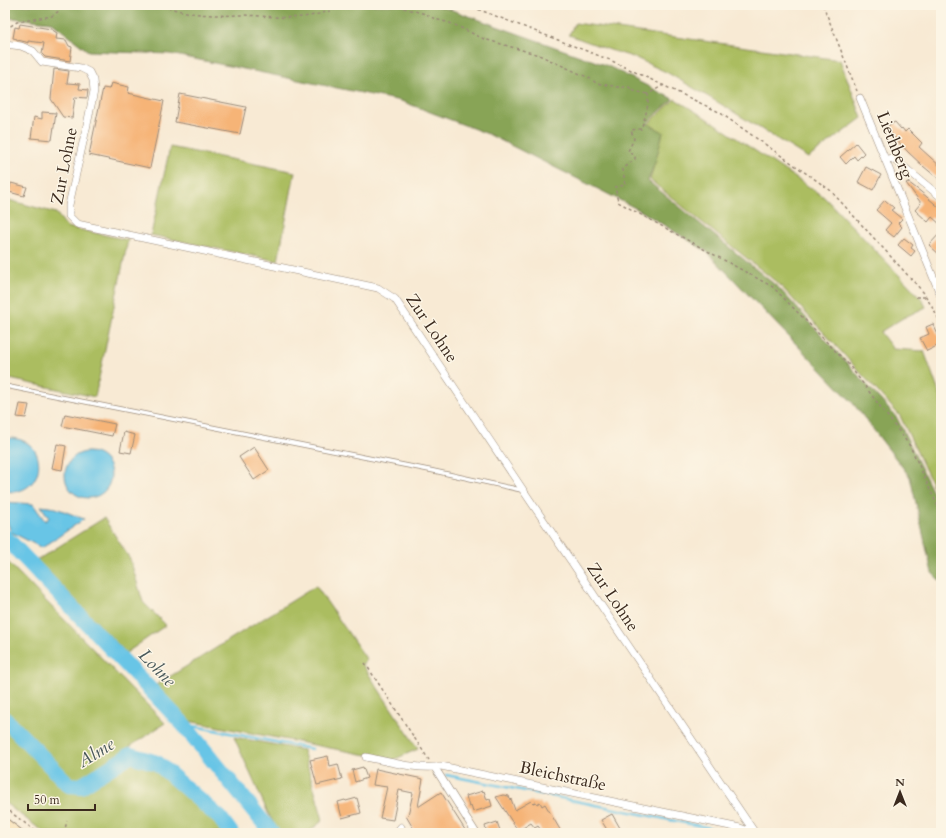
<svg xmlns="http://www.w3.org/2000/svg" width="946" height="838" font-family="Cardo,serif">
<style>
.green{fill:#abbd60;stroke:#73743f}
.forest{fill:#88a456;stroke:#62673a}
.water{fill:#68c5e6;stroke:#527882}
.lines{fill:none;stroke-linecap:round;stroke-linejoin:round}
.stream{stroke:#68c5e6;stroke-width:2.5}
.river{stroke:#68c5e6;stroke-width:16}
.building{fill:#f6b477}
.lane-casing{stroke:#9a8a79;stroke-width:5}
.street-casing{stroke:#9a8a79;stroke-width:8}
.secondary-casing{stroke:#9a8a79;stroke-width:12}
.path{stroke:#9a8a79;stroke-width:1.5;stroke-dasharray:3 3;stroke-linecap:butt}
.lane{stroke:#fff;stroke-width:3.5}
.street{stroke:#fff;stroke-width:7}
.secondary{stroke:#fae7c3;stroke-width:10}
.labels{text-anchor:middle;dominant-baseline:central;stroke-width:3;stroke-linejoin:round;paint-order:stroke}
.street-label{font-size:17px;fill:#3b2a1e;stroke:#fcf5e5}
.water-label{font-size:18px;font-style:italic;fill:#48585a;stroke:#fcf5e5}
</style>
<rect width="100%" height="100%" fill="#fcf5e5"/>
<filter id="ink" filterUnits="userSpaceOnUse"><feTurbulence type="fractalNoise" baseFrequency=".025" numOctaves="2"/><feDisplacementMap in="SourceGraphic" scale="8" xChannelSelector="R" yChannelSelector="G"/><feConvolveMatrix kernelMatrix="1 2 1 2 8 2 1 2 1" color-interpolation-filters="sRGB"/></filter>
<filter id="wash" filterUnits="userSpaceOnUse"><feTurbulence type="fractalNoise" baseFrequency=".012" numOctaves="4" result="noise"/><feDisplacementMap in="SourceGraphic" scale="16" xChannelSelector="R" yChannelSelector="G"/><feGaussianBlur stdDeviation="0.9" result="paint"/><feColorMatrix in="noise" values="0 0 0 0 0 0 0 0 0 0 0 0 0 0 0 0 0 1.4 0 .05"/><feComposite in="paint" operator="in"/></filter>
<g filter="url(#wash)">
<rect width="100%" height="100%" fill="#f8ead4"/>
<path class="green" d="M575 23 840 60 862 118 808 158 724 106 668 73 636 58 610 50 569 35Z
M675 99 714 123 824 197 922 299 926 307 903 318 880 332 893 349 924 351 941 398V503L900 416 780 285 719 236 650 180 663 132 648 124Z
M170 147 295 172 278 261 151 235Z
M5 199 56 213 67 227 128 240 95 397 5 378Z
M104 518 130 559 143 602 166 625 126 653 37 560Z
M5 559 165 723 80 780 72 779 5 709Z
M316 586 367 660 362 664 418 749 393 760 183 720 153 687Z
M5 723 67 788 81 791 131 761 157 768 217 823 223 833H199L197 832V833H45L5 803Z
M234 737 303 750 323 820 308 833H279L268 813Z"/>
<path class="forest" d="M5 5H434L452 10 608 66 673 99 647 123 663 132 656 160 648 181 779 288 897 418 941 509V582L932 573 910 477 852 402 706 251 641 211 602 191 488 134 401 101 170 54 88 51 51 22 12 18 5 21Z"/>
<path class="water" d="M12 438C15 439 19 439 21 440 51 450 41 498 5 491V440Z
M65 475a23 23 0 1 1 46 0a23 23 0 1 1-46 0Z
M5 502 33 504 45 521 49 518 41 506 56 508 84 519 42 548 11 532 5 516Z"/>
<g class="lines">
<path class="stream" d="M183 724 312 749
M446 775 735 833"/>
<path class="river" d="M5 537 183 724 272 833
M5 719 69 785 81 786 130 755 157 763 220 818 231 833"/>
</g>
<g id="blocks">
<path class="building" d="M20 24 51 29 57 33 56 39 66 40 69 46 72 47 70 61 45 57 42 54 44 43 28 41V43L26 42 17 40V39L13 38 15 27 19 28Z
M54 69 69 71 67 83 80 84 79 89 88 90 87 98 75 97 72 118 63 117 51 99Z
M111 83 129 87 128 93 164 101 150 168 89 155 103 88 109 89Z
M180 94 246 107 240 134 175 122Z
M42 112 56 113 52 140 31 138 34 117 42 119Z
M895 122 901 129 902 128 905 132 908 129 922 143 919 147 941 167V181L923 166 908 152 885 127Z
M856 143 864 153 857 160 854 156 846 164 840 157Z
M866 167 881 175 873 190 858 182Z
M908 182 921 192 941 209V225L932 217 928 222 915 210 921 203 906 183Z
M11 183 27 187 24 196 9 192Z
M885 200 894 208 891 210 902 219 898 223 902 227 894 237 885 230 891 223 876 210Z
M941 232V256L929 245Z
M904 238 913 245 911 248 915 251 911 256 898 245Z
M933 324 941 341V344L927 351 920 338 929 334 926 327Z
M20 404 29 405 26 418 17 417Z
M65 414 115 424 112 436 62 426Z
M124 432 135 435 131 453 120 451Z
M57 444 66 446 62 470 52 468Z
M254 447 269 470 254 480 239 457Z
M328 756 330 766 338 764 342 779 317 785 310 760Z
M363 767 367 778 355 782 352 770Z
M376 769 423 779 418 807 441 792 467 833H416L406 816 408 815 413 793 399 790 393 820 380 818 387 787 373 785Z
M483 791V792L484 791 487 800 490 799 492 806 473 812 471 806 469 807 466 796Z
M503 795 509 796 510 800 511 799 515 810 531 801 533 803 536 802 537 804 540 802 542 806 545 804 562 833H543L538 826 535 828 531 823 518 831 496 797Z
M357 798 361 813 342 818 338 802 345 800 346 801Z
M612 814 620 828 613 833H609L601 820Z
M497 822 501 833H487L485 826Z"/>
</g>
</g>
<g filter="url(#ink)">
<use href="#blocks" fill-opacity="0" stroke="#9a8a79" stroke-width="1"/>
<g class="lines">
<defs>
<path id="lane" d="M5 386 434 471 521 490"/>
<path id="street" d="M5 44 21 46 33 51 42 62 81 68 89 72 93 80 94 91 88 120 69 205V216L77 224 378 288 395 299 523 490 755 833
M860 98 941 296
M885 160 891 158 899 163 941 197
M366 757C386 761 422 771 441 766L740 828 754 833
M435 768 476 833
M396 833 401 827"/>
<path id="secondary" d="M5 824 17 833"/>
</defs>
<use href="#lane" class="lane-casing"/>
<use href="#street" class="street-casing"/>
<use href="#secondary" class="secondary-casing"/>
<path class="path" d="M162 5C179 12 199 15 217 15 224 16 231 15 238 15 260 15 282 19 303 17 319 15 333 10 348 5
M392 5 426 14 435 19 453 24 484 39 539 55 591 79 596 83 618 87H629L634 91 648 94
M467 5 610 60 719 112 830 190 924 293 941 323
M823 5 857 91
M7 37 9 27 17 22 52 16 67 5
M664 85 648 94C649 106 645 117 641 129L631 130 634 139 628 151 635 157V159L623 169 625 185 615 187 618 202 773 287 849 365 910 446 941 513
M916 297H927
M365 663 429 760
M5 807 13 814 38 833
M64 833 67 821"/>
<use href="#lane" class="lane"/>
<use href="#street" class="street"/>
<use href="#secondary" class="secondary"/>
</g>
</g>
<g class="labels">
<g class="street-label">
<text transform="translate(895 145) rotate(68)">Liethberg</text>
<text transform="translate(64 166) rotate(-79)">Zur Lohne</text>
<text transform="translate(432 328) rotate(56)">Zur Lohne</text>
<text transform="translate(613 597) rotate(56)">Zur Lohne</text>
<text transform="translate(563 776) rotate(12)">Bleichstraße</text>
</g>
<g class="water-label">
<text transform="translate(157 668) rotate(46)">Lohne</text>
<text transform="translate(96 753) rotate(-32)">Alme</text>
</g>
</g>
<rect width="946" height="838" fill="none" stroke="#fcf5e5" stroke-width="20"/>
<g transform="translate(900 792)" stroke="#fcf5e5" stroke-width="3" paint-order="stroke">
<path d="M0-3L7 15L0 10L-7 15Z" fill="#3b2a1e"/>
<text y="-6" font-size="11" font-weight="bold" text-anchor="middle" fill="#3b2a1e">N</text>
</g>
<path d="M28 804v6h67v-6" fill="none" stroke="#3b2a1e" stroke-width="2"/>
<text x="34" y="804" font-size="12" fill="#3b2a1e" stroke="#fcf5e5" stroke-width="3" paint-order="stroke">50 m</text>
</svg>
